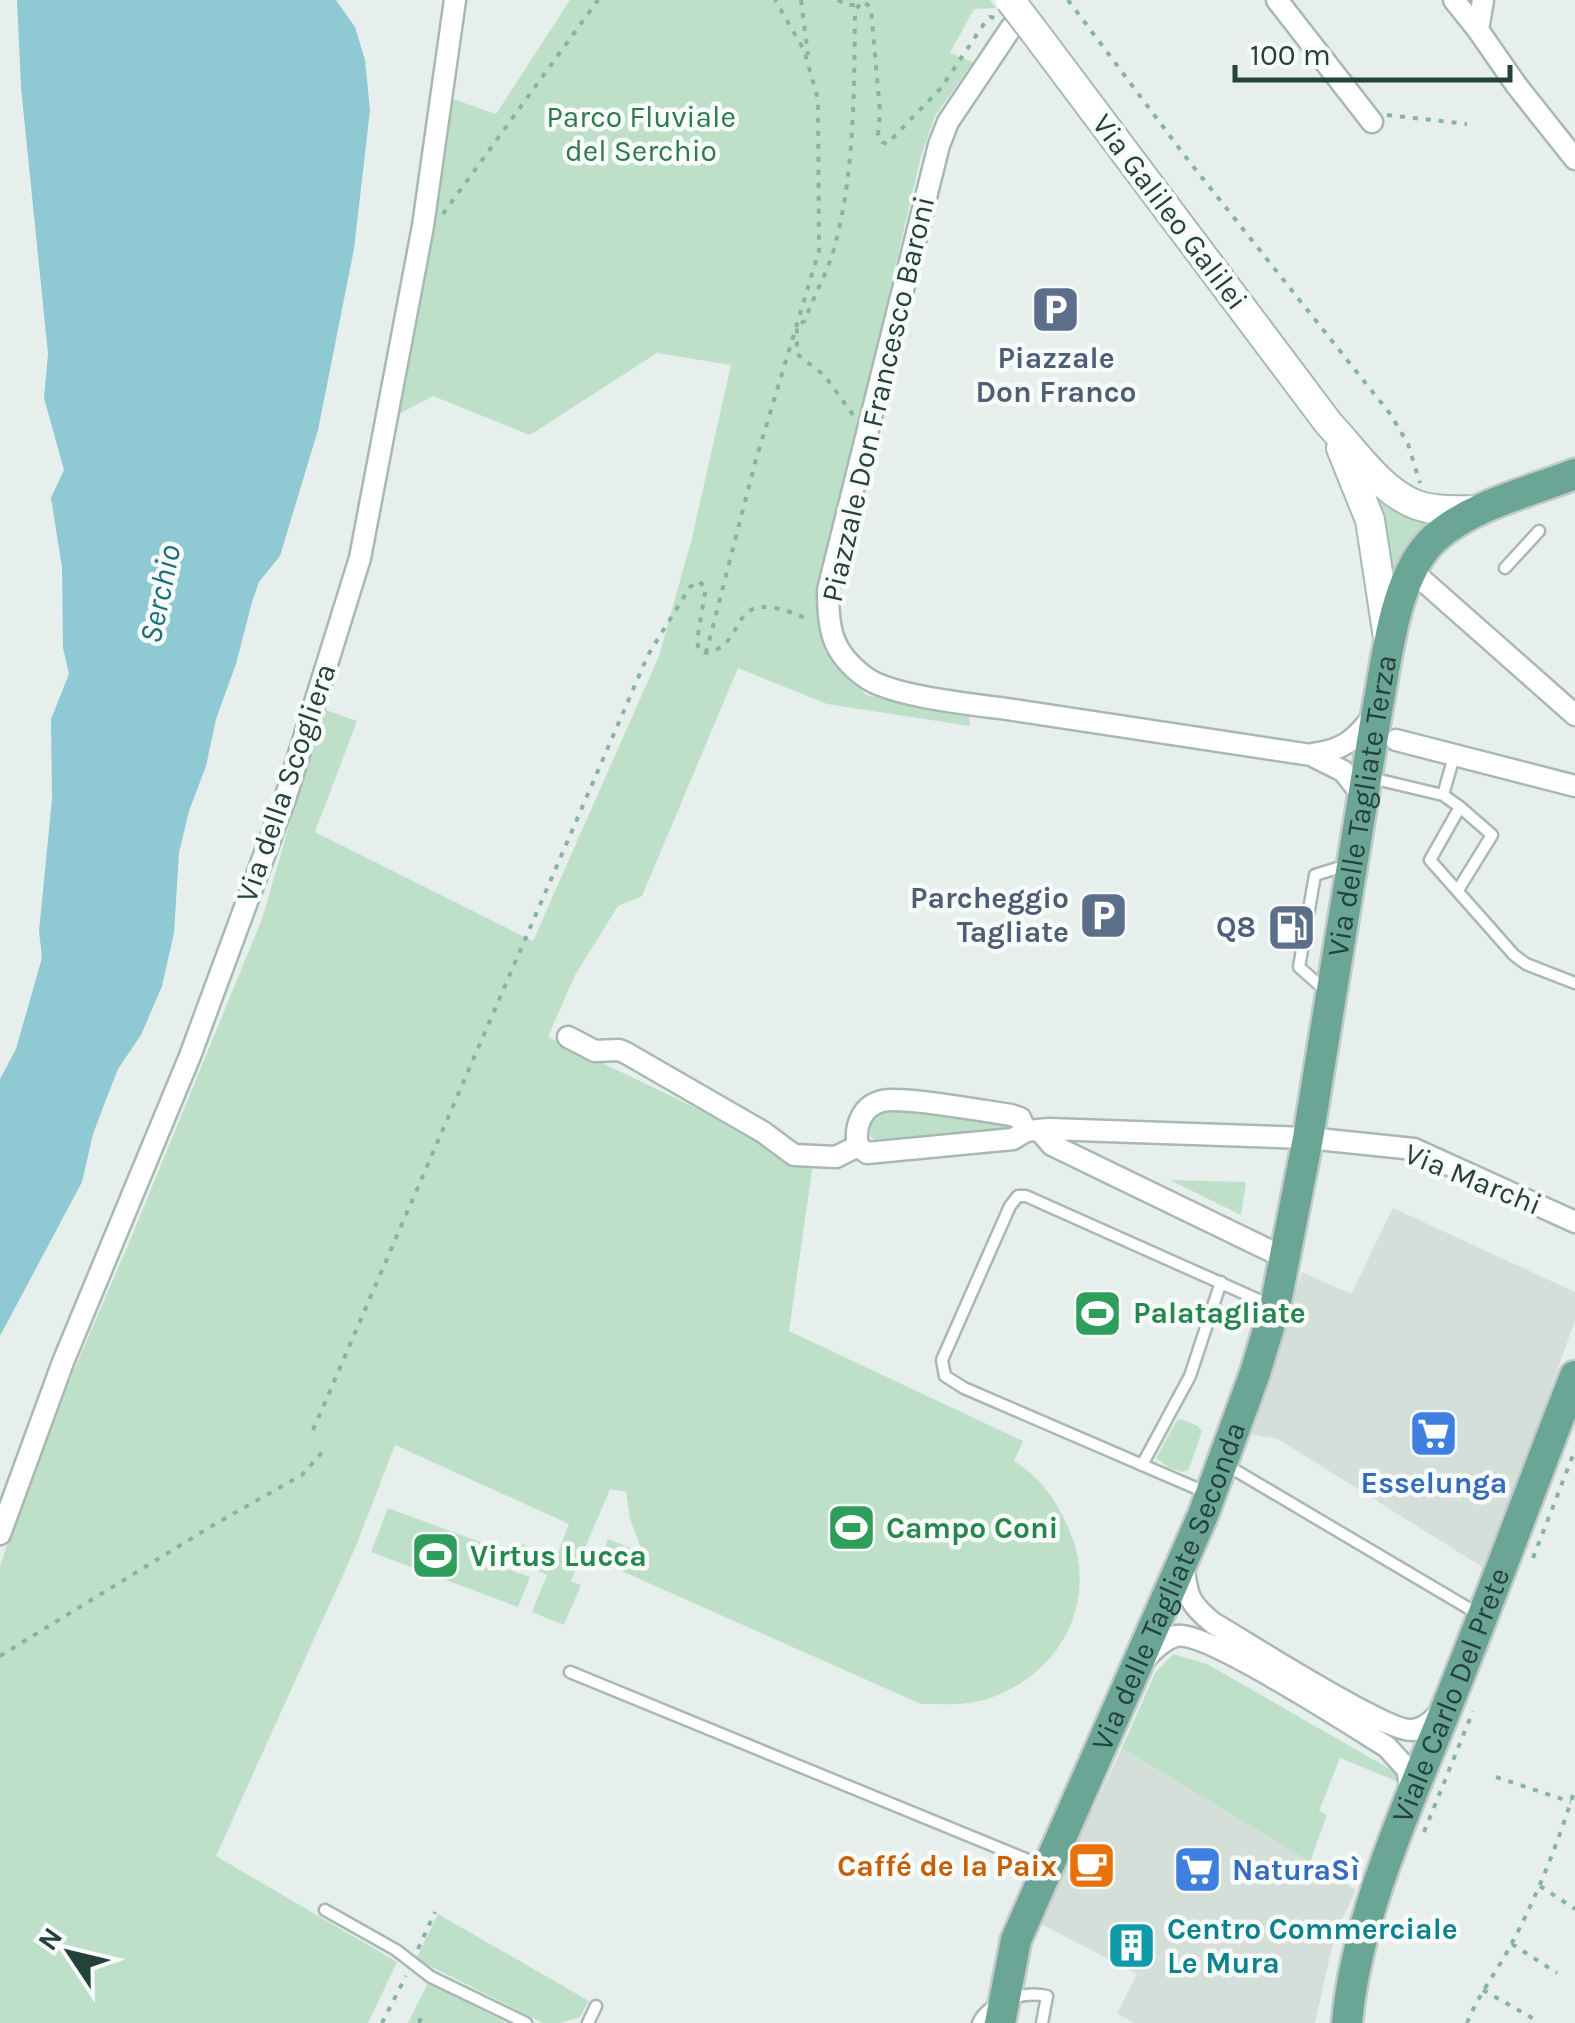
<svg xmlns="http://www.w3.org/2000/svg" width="1575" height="2023" font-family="Karla,sans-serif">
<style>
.built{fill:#d4dfda}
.green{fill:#bfe0c8}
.water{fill:#8ec9d4}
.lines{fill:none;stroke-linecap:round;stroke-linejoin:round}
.lane-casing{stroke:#a8b8b2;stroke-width:15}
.street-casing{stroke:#a8b8b2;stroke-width:25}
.secondary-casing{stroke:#a4bbb3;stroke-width:32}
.primary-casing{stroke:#c2cac8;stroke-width:35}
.path{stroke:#86b3a5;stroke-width:4;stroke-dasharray:5 8;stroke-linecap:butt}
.lane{stroke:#fff;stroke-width:10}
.street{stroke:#fff;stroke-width:20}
.secondary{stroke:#fff;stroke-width:28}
.primary{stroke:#6aa596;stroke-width:30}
.secondary-bridge-casing{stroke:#a4bbb3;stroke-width:32;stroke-linecap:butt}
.secondary-bridge{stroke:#fff;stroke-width:28}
.labels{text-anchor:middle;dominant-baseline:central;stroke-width:9;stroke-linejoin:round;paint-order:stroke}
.park-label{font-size:30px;fill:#2d7a4b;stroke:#f7fbf9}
.street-label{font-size:30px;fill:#24423a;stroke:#f7fbf9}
.service-label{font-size:30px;font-weight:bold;fill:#4e5e75;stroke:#f7fbf9;text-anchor:end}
.leisure-label{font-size:30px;font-weight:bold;fill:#27864d;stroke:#f7fbf9;text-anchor:start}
.shop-label{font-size:30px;font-weight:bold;fill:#366cbe;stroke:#f7fbf9}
.food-label{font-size:30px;font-weight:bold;fill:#c56008;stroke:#f7fbf9;text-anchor:end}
.culture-label{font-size:30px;font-weight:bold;fill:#0d838f;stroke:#f7fbf9;text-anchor:start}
.water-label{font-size:32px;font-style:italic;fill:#1c6f80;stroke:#f7fbf9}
</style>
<rect width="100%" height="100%" fill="#e6efeb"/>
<path class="built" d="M1393 1208 1575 1292V1320L1487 1570 1278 1439 1251 1434 1302 1272 1351 1294Z
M1122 1748 1356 1890 1335 1934 1315 2023H1134L1117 2013 1137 1974 1039 1923Z"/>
<path class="green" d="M570 0H990L996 8 974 9 950 53 973 62 935 116 921 156 816 606 825 652 866 695 969 716 970 726 827 704 738 668 642 896 618 906 575 975 548 1037 813 1164 789 1331 1023 1441 1014 1461C1039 1476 1055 1498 1067 1525 1101 1596 1064 1672 990 1698 968 1706 945 1704 921 1704L599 1561 608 1539 643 1553 630 1519 626 1492 610 1489 571 1581 581 1585 564 1625 532 1612 547 1575 514 1561 522 1544 556 1558 569 1524 395 1445 356 1546 216 1856 397 1962 368 2023H0V1566L42 1444 131 1238 262 919 323 709 357 721 315 832 533 941 659 656 692 538 731 365 657 353 530 435 433 396 399 414 450 98 496 114Z
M1370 485 1438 516 1392 578Z
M881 1108 1009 1119 1015 1126 1012 1134 877 1142 870 1136 869 1122Z
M1170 1180 1246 1182 1241 1215Z
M1181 1419 1198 1426 1202 1431 1189 1469 1183 1472 1169 1468 1156 1458 1177 1420Z
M388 1508 491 1546 486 1561 530 1577 518 1607 371 1552Z
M1173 1654 1207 1664 1395 1772 1401 1783 1340 1758 1319 1811 1327 1815 1310 1862 1122 1748 1155 1673Z
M438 1914 589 2001 580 2017 560 2023H543L416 1959Z
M428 1983 507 2023H408Z"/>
<path class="water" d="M17 0H336L355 27 365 60 370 110 354 249 318 430 280 556 259 582 252 602 236 664 216 719 206 766 189 811 179 853 174 933 162 986 141 1035 118 1069 107 1097 93 1134 82 1182 0 1336V1079L16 1049 42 958 39 931 52 799 51 719 69 674 63 648 62 567 51 498 64 470 44 398 48 354 21 87Z"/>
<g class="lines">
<defs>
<path id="lane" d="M1505 568 1539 531
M1371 778 1443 795 1460 807 1430 860 1514 955 1526 964 1575 983
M1443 795 1455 753
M1458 890 1492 835 1460 807
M1326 991 1299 967 1315 875 1347 865
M1223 1463 1480 1615
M1142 1465 1190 1376 1221 1282
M1205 1492 964 1388 945 1376 942 1360 1010 1206 1018 1196H1026L1270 1305
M570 1672 1045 1867
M325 1910 396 1950 431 1977 526 2023
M588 2023 596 2006
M978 2023C988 2001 1024 1991 1047 1996L1042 2023"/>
<path id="street" d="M1277 0 1372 122
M1454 0 1478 30
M1483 0 1478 30 1517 86 1575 159
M1011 28 948 122 939 145 828 590C828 629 831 652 865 677 891 697 979 705 1014 710 1113 725 1212 740 1311 755L1343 771 1363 796
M1411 570 1575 715
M1396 740 1575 786
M1313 754C1344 750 1356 739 1374 715
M568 1037 595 1051 619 1050 626 1053 763 1132 794 1155 836 1157 858 1146
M1039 1130 1052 1145 1287 1259
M858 1146C854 1128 861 1106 882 1101 904 1096 983 1111 1011 1115L1020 1118 1026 1131 1049 1129 1308 1138 1414 1149 1575 1222
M858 1146 867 1153 1013 1139 1026 1131
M0 1534 63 1362 190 1056 285 799 360 558 423 226 455 0
M1183 1564C1187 1595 1188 1603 1213 1623 1246 1642 1385 1732 1412 1730 1425 1729 1435 1718 1444 1709
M1145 1659C1153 1650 1164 1639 1176 1636 1206 1630 1353 1726 1387 1747L1407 1769 1411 1790"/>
<path id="secondary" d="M1033 30 1329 424C1355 451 1381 492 1417 505 1437 512 1461 510 1481 510
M1341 448 1370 520 1388 638"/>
<g id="primary">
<path id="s1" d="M1000 2023 1016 1940 1203 1515 1255 1373 1275 1307 1308 1138 1377 711C1387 659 1394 575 1435 538 1472 505 1529 492 1575 474"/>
<path id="s2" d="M1347 2023C1356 1916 1409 1803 1448 1704 1492 1595 1532 1485 1575 1376"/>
</g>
</defs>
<use href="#lane" class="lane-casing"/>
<use href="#street" class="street-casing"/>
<use href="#secondary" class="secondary-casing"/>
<use href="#primary" class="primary-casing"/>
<path class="path" d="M801 0 808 55
M838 0 846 5H858
M1068 0 1188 160 1391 415 1408 444 1420 483
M1387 115 1467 124
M443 214 598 0
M853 415 825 376 797 354V325L805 321C813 296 827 274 834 249 855 173 854 89 855 10L863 1 871 8 880 112 878 135 882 142 887 144 941 88 986 21 990 17 996 18
M706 653 755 463 819 251 818 99 804 50 775 0
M313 1430 648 655 690 587 698 581 706 587 697 641 699 651 706 653C753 644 721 581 808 619
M1533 1558 1575 1450
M0 1656 215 1524 302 1475 325 1449
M1496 1777 1571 1802
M1424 1832 1473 1711
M1540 1886 1575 1909
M1512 1944 1557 1973
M418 1949 435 1912
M1483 1990 1534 2019
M382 2023 406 1976
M419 2023 421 2018
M1467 2023C1479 1993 1499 1969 1513 1941 1539 1892 1558 1842 1575 1789"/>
<use href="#lane" class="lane"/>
<use href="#street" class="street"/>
<use href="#secondary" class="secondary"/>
<use href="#primary" class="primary"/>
<defs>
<path id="secondary-bridge" d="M1010 0 1033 30"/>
</defs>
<use href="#secondary-bridge" class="secondary-bridge-casing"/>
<use href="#secondary-bridge" class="secondary-bridge"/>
</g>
<defs>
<symbol id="parking-square" viewBox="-11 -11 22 22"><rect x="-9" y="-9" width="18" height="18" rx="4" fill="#5c6f8a" stroke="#f7fbf9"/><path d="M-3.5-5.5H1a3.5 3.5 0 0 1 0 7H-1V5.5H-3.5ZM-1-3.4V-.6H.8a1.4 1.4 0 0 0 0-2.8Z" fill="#fff"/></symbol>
<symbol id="fuel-square" viewBox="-11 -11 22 22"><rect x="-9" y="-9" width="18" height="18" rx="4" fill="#5c6f8a" stroke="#f7fbf9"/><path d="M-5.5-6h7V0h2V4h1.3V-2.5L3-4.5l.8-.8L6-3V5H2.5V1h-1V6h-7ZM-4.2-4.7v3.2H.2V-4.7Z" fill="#fff"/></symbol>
<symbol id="stadium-square" viewBox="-11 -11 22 22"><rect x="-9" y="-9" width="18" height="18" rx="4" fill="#2e9e5b" stroke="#f7fbf9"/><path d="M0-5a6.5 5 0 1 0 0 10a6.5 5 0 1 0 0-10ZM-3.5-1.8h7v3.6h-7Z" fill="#fff"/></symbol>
<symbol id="supermarket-square" viewBox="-11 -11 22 22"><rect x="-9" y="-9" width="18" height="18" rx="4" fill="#3f7fe0" stroke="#f7fbf9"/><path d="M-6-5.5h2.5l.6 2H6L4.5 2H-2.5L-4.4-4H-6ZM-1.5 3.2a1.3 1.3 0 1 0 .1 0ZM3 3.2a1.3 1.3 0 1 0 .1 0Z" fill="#fff"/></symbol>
<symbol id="cafe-square" viewBox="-11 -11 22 22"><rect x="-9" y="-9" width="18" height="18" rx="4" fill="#e8710a" stroke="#f7fbf9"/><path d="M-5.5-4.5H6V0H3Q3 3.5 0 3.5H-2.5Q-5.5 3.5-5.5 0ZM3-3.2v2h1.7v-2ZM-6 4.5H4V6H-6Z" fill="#fff"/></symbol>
<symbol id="building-square" viewBox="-11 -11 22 22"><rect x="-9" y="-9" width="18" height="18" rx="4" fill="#0f9aa8" stroke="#f7fbf9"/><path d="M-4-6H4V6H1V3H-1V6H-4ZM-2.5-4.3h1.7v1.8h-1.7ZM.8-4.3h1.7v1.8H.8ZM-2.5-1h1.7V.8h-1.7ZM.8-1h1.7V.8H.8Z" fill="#fff"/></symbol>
</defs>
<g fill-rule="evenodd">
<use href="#parking-square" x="1028" y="282" width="55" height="55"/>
<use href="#parking-square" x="1076" y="888" width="55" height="55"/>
<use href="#fuel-square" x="1264" y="900" width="55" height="55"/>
<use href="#stadium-square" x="1070" y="1286" width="55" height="55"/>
<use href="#supermarket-square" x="1406" y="1406" width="55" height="55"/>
<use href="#stadium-square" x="824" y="1500" width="55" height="55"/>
<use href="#stadium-square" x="408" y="1528" width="55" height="55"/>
<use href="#cafe-square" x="1064" y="1838" width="55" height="55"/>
<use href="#supermarket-square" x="1170" y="1842" width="55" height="55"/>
<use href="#building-square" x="1104" y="1918" width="55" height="55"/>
</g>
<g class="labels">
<g class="park-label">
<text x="641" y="117">Parco Fluviale<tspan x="641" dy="34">del Serchio</tspan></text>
</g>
<g class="street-label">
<text transform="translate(1170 212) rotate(53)">Via Galileo Galilei</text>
<text transform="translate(878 399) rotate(-77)">Piazzale Don Francesco Baroni</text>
<text transform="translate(286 783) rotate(-71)">Via della Scogliera</text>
<text stroke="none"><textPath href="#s1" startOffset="1278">Via delle Tagliate Terza</textPath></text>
<text transform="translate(1473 1179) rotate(22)">Via Marchi</text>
<text stroke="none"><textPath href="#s1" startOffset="470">Via delle Tagliate Seconda</textPath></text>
<text stroke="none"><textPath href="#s2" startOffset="345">Viale Carlo Del Prete</textPath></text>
</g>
<g class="service-label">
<text x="1056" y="358" text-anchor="middle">Piazzale<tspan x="1056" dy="34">Don Franco</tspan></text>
<text x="1069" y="898">Parcheggio<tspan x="1069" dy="34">Tagliate</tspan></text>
<text x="1256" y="927">Q8</text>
</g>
<g class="leisure-label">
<text x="1133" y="1313">Palatagliate</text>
<text x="886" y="1528">Campo Coni</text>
<text x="470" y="1556">Virtus Lucca</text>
</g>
<g class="shop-label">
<text x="1434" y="1483">Esselunga</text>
<text x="1232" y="1870" text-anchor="start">NaturaSì</text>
</g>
<g class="food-label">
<text x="1057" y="1866">Caffé de la Paix</text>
</g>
<g class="culture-label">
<text x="1167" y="1929">Centro Commerciale<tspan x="1167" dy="34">Le Mura</tspan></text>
</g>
<g class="water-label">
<text transform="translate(160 594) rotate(-78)">Serchio</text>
</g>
</g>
<g transform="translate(70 1953) rotate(305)" stroke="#f7fbf9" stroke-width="8" paint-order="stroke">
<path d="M0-8L18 38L0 25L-18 38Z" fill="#24423a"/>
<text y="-15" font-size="28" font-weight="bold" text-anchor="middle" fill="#24423a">N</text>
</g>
<path d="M1235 65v15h275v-15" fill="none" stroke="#24423a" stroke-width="5"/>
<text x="1250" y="65" font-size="30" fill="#24423a" stroke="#f7fbf9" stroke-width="8" paint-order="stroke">100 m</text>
</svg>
